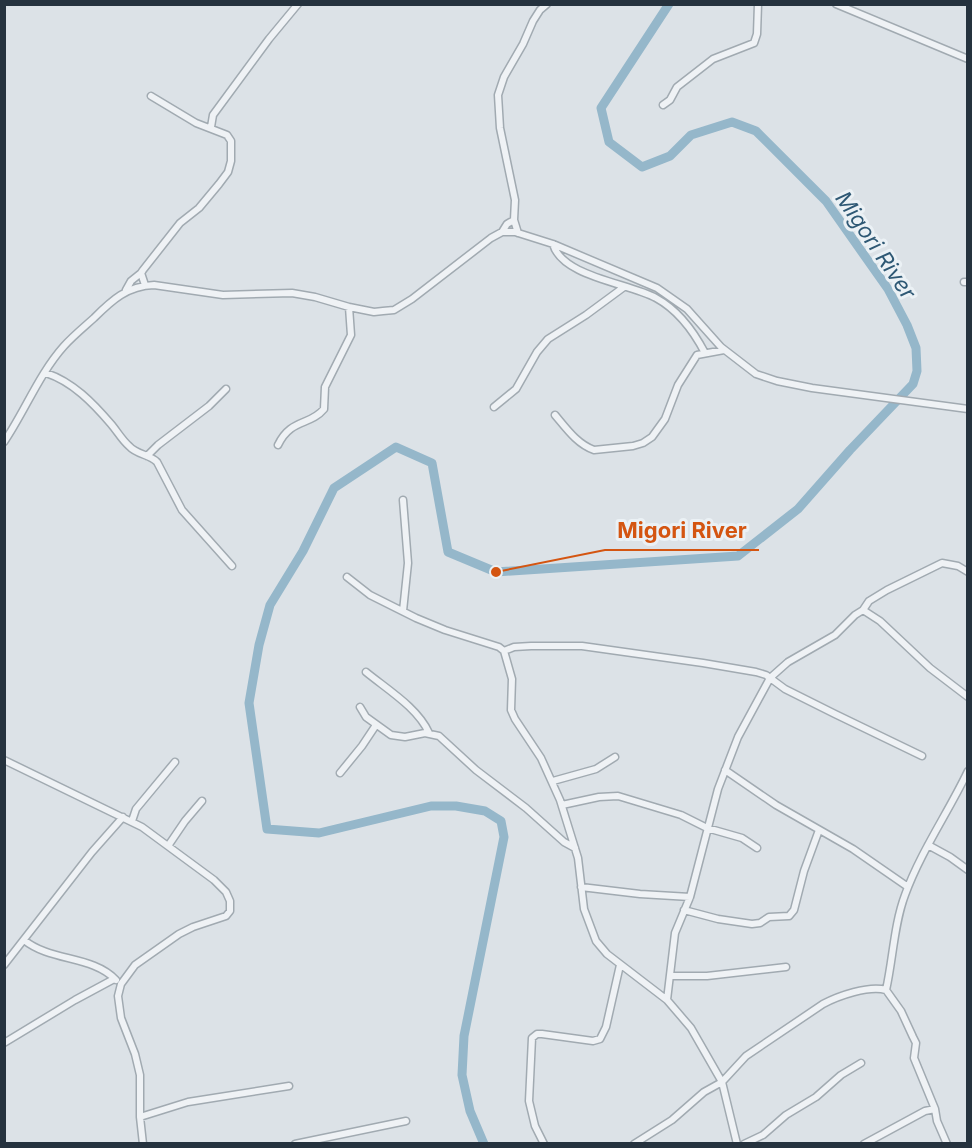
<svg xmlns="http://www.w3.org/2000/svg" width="972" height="1148" font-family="Inter,sans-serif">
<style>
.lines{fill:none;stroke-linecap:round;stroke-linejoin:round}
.river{stroke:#95b7ca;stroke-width:9}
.minor-casing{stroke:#a1aab1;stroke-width:9}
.minor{stroke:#eff2f5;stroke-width:6}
.labels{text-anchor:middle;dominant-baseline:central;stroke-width:6;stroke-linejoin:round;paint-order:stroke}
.water-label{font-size:22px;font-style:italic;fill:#2e5874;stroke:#ebf1f5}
.leader{fill:none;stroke:#d45511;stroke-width:2}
.callout-dot{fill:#d45511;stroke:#ebf1f5;stroke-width:2}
.callout-label{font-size:22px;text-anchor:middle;font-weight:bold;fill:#d45511;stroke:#ebf1f5;stroke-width:6;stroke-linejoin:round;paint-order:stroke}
</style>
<rect width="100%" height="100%" fill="#dce2e7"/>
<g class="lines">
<path class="river" d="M484 1144 470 1111 462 1075 464 1036 504 837 501 821 485 811 456 806H431L319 833 267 829 249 703 259 645 270 605 303 551 334 488 396 447 432 463 448 552 496 572 738 556 798 509 850 450 913 384 917 371 916 348 907 325 888 289 826 201 756 131 732 122 691 135 670 156 642 167 609 142 601 108 669 4"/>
<defs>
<path id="minor" d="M836 4 968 59
M663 105 670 100 677 87 713 59 754 43 757 34 758 4
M211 127 213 115 269 39 298 4
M502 232 507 224 514 220
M518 233 514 220 515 200 500 128 498 95 504 77 523 44 533 21 540 10 547 4
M553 244C562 277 629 283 656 298 678 310 694 332 705 353
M964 282H968
M145 285 141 273 143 270 180 223 199 208 219 184 228 172 231 161V141L227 135 196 123 151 96
M126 290 131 281 141 273
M46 373C73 382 93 403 111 424 117 431 122 440 129 446 137 455 149 454 157 462L182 510 232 566
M494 407 516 389 537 352 548 339 586 315 624 287
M555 415C566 428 577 444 594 450L633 446 643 443 652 437 665 419 678 385 697 355 724 350
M4 442C25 411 39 374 64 346 73 336 84 327 94 318 112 300 127 286 154 285L223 295 292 293 315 297 349 307 374 312 383 311 394 310 412 299 491 238 502 232H515L553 244 657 288 687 309 721 347 756 374 777 381 812 388 968 409
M278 445C291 418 310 426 324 409L325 387 351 335 349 307
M147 456 158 445 209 406 226 389
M403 500 408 563 403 611
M347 577 370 595 416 618 445 630 499 647 504 651 512 679 511 710 515 719 541 758 560 800 578 858 584 909 596 941 607 954 667 1000 691 1028 722 1082 737 1144
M863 610 880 621 930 668 968 697
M504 651 514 647 531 646H582L703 663 756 672 766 675 785 689 835 714 922 756
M366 672C388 690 418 708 429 733
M360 707 366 717 391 735 405 737 425 733 439 736 476 770 526 808 564 842 575 848
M4 760 142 827 214 880 226 892 230 901V911L226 916 193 927 179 934 135 965 121 984 118 996 121 1018 135 1054 140 1075V1117L143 1144
M725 770 776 805 853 849 908 887
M340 773 362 746 376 725
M553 781 596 769 615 757
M562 805 599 797 618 796 681 815 707 828 742 838 757 848
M132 821 136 809 175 762
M928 845 950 857 968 870
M168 846 185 821 202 801
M581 887 640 894 690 897
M684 910 718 919 752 924 760 923 769 917 789 916 794 910 804 871 819 830
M24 940C51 962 92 955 116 980
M4 965 92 852 123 817
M670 976H707L786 967
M667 1000 675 933 690 897 718 789 738 737 770 678 788 662 835 635 855 615 863 610 869 601 887 590 942 563 958 566 968 572
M4 1043 75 1000 114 979
M140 1117 188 1102 289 1086
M295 1144 406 1121
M544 1144 535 1126 529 1101 532 1038 537 1034H542L593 1041 600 1039 606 1027 620 965
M634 1144 672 1120 704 1092 722 1082 746 1056 823 1004C838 996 869 985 886 990
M744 1144 763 1135 786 1115 816 1097 841 1075 861 1063
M864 1144 925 1111 935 1109
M947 1144 937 1121 935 1109 914 1058 916 1043 913 1037 901 1011 886 990C893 959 894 924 905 895 921 851 948 813 968 771"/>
</defs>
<use href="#minor" class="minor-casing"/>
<use href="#minor" class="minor"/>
</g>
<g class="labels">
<g class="water-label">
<text transform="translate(876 245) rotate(56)">Migori River</text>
</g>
</g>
<path class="leader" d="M496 572L605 550H759"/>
<circle class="callout-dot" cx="496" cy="572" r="6"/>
<g class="callout-label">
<text x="682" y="538">Migori River</text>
</g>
<rect width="972" height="1148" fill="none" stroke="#25323e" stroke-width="12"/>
</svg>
